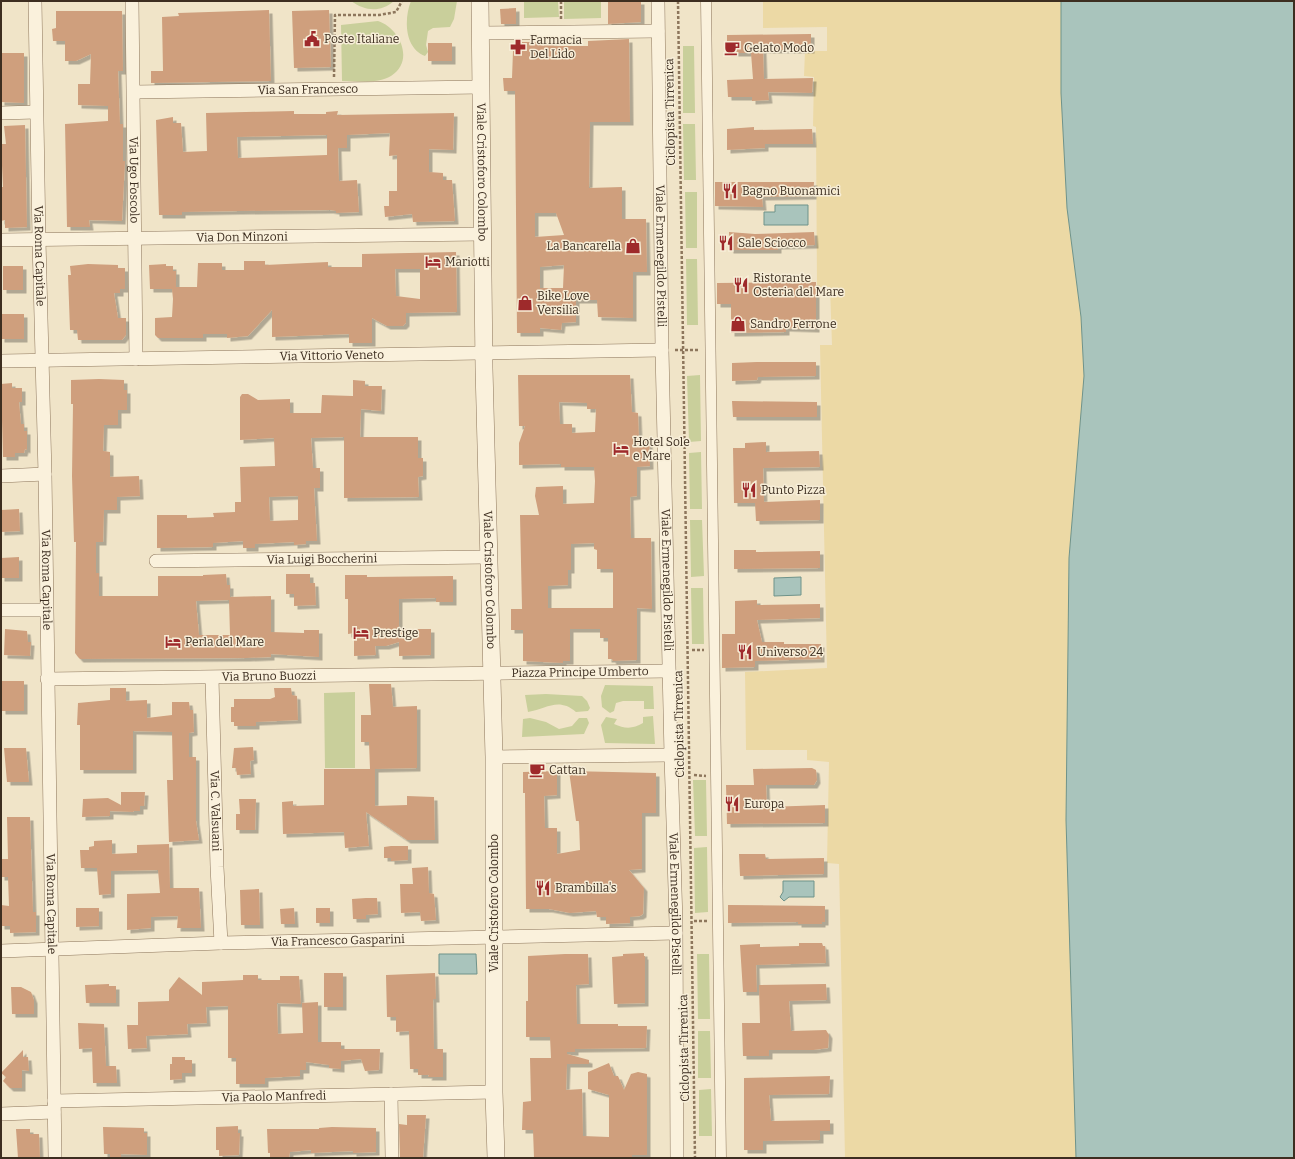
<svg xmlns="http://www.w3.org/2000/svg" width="1295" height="1159" font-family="Bitter,serif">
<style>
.green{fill:#c9cf9b}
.sand{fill:#ecd9a5}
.water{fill:#a9c4bc;stroke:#6f938a}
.building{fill:#cf9f7d;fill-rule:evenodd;filter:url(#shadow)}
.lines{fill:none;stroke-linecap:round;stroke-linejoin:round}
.pedestrian-casing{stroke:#8d765c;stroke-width:11}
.minor-casing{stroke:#8d765c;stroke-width:14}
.tertiary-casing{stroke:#8d765c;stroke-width:18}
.path{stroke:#8d765c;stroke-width:2.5;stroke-dasharray:3 2;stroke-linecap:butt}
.pedestrian{stroke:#faf1dc;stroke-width:10}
.minor{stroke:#faf1dc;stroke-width:13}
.tertiary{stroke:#faf1dc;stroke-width:17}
.labels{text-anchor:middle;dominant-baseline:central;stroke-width:3;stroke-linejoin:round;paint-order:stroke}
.poi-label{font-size:12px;fill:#3d2e20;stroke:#f7eed8;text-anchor:start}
.street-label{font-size:12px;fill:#3d2e20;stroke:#f7eed8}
</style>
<defs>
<filter id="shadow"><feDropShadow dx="3.5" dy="3.5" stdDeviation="0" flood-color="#0004"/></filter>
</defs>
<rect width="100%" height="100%" fill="#f0e4c8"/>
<path class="green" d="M351 1H394C380 13 365 11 351 1Z
M411 1H457L454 19 450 27 433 28 428 31 426 45 428 52 425 56C404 48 404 18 411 1Z
M524 1H558L559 17 524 18Z
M564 1H601V18L564 19Z
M378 21C400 28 415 61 391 76 378 84 357 81 342 81L341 25Z
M683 46H694L695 113H683Z
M683 124H695L696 180H684Z
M685 192H697V248H686Z
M686 259H697L698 325H687Z
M700 375 701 441 689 442 687 376Z
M701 452 702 509H690L689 453Z
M690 520H702L704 576 691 577Z
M691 588H703L704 644H692Z
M605 685 653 686 654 709H644V701H623L616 703 614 711 610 713 602 707 601 696Z
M355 692V768H325L324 693Z
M546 694 582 696 587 701 590 708 588 711 576 712C558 697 547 709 528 712L525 695Z
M653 716 655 744 605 743 601 725 606 717 617 719 614 724C625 729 633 729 643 723V717Z
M530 718 546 722 559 729 572 726 579 718H587L589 723 584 734 522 737 523 719Z
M693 780H706L707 836H695Z
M707 847 708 912 695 913 694 848Z
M697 954H709L710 1019H698Z
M698 1031H710L711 1078H698Z
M711 1089 712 1136H699V1090Z"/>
<path class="sand" d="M763 1H1061V93L1067 208 1081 317 1084 376 1069 558 1066 820 1076 1158H845L839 864 827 863 829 762 807 760V750H746L745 672 827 668 820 345H832L830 287H817L816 127 813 126 814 77 804 76 805 51H827V27L763 28Z"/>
<path class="water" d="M1061 1H1294V1158H1076L1066 820 1069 558 1084 376 1081 317 1067 208 1061 93Z
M775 205H808V225H764V212H775Z
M801 577V595L774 596V578Z
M783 881H814V897H789L784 901 780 897 783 892Z
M439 954H476L477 974H439Z"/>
<path class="building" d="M608 1H641V22L608 24Z
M516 8V24H501L500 9Z
M269 10 271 81 151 83V71H163L162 17 179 16 178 13Z
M329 10 331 67 294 68 292 11Z
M56 11H122L123 71H118L120 124H123V161H125L122 221 89 220 90 227H67L65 124 108 121V106L78 105V84H90L91 54 76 61H65V41H53L52 29 56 28Z
M811 34V50H763L764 79 813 78 812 93 768 92 769 100 752 101V97H728L727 80 753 79 751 53H727V35Z
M629 39 630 122H590L589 188 622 187V219H646L647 272H633V318L598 317 597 300H576V322L562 323 561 330 540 328V333H517L515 91H504L503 78H512L513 51 519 42H554V46H588V41ZM535 213H556L564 235 535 237ZM564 265 563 288H540V267Z
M428 43H452V61H428Z
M1 53H24V103L1 102Z
M294 111V114H326V112L338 111 337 115 454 113 453 150 429 149V172L443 173V180H452L455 221 413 222 412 214 385 217 384 206H389V191H397V155L389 156 390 133 347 135V148H338L339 181 357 180 359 212 336 213V211L330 210 238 211 182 212V215H159L156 120 173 117V123H181L183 152 207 151 206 113ZM327 135V155L238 158 237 137Z
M25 125 27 227 5 228V220L1 221V187H3L1 144H6L4 126Z
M754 127V130L812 129 813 144H765V148L727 150V129Z
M715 182H814L813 196 762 197 763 207 715 206Z
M729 232 755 234 814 232 815 245 778 246V250H730Z
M456 252 457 312 406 313V323L403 326H387L372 318V343H349V334L272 337V310L248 336 227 338V334H203V338H158L155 335V318L172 317 173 299 172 289H150L149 265 166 264V266H173V271H176V287H197L198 263H222V270H244V261H265V265L328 262V267H362V254ZM395 269H420V299L396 296Z
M88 264 118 265V268H125V289H120V293H114L118 318H126V335L122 340H78L77 330H70L68 275H71L70 266Z
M3 266H23V290H3Z
M816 282V329L786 328V332L731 333V304H717V283Z
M1 314H24V339H1Z
M757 362H816V376L758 377 757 380 732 381V363Z
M518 375H630L632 412 638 413 639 439 649 438 650 466 637 467V496L630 497 631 538H651L652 609 637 608V660L613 661 612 659H608V638H600V629H570V661H563V663L523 661V630H511V609H522L520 515H539L535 496 536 487 563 486V504L594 503 595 481 594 467H561V464L519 465V443L525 426H519ZM559 402 587 403V409H596L595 432 572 433V424H560ZM594 543V549L597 550V569H613V608H548V586L568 585V570H571V544Z
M99 379 124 380V390H127V410H118V425H104L103 451 110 452V477L139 476 140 496 117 497V510H104L103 542H96V573H99V596H158V576H203V575L226 574 227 585H230V597L271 596V632L304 633V630H319V657L271 654V657L246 658 80 659 78 657 75 653 76 542H74L72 476 73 404H71V380ZM229 600 230 635H199L196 601Z
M353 380 365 381V386H382L381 411 361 409 360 437H418V458H423V476L418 477 419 497 344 498V437L311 438 313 468H320V488H314L317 541H306V544L294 545V542L255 544V548H243V541L213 543V547L157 548V515H187V518L214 517 213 513 235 512V502H241L240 467 275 466 274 438 240 440V397L242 394H248L258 400 290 399V413H321L322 395 353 396ZM298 496V520L270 521 269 497Z
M12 383V388H22V402H19L21 424H24V431H27V450L25 449 24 453H15V457H3L1 384Z
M732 401 817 402V417H733Z
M766 442V452L819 451 820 467 763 468 764 502 820 500V520L756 521 755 503H734L733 448H745V443Z
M19 509 20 531 1 532V510Z
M734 550H756V552L820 551V568L734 569Z
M19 557V578H1V558Z
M286 574H310V583H315L316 605 294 606V594H286Z
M345 575H367V577L453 576V602H436V598L399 599V629H431V655L399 656V642L386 646H375L376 655 354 656V633L348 634V599H345Z
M757 600V605L820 604V618L757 620 762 642H784V644H821V659L755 661V667L722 668V634H735V601Z
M5 629 27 631 28 642H31L30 656 4 655Z
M1 681H24V711H2Z
M369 684H391L393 707 417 706V768L375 769V806L407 805V796L434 797 435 840H407L366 812 369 846 345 848 344 832 283 834 282 802 293 801V806L324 805V769H370L369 742H361V715H371Z
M110 688H126V701L147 700V718L172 715V702H189L190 710H193L194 732 189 733V757H196V821L199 840 169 842 167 780H173L172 732 133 731V770H80V725H77L78 703 110 700Z
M274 688H291L292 695 297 696 298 720 256 722V726H234V722H231V707H234V699H270L275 697Z
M253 747 254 760 250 761 251 774 237 775 236 768H232L234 748Z
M4 748H26L29 782H7Z
M812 768 816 770 817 780 814 785H766L767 807 825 805V823L727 824 726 785H754L753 769Z
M557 771V795L544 796 545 828H557V854L580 850 579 821H576L569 771 656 773V813H642V869L629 870 644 888 643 914 640 916 630 917V923L606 924V917H597L596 911 570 913 549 909H526L525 793H523V772Z
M121 792H145L144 806H140V811H133L134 812 110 811V816L82 817 83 799 108 798 121 805Z
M239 799H256L255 830H236V814H240Z
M7 817H30L33 912H36V932L10 933V926H1V905L9 906 8 877H1V859H8Z
M112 840V854L137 853V845L169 844 170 888H199L201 928H177L178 916 151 917V928L127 930V894L160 893 158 870 111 871V894L99 895 97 868H81L80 850H89V847L94 846V841Z
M391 846H408V860L391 861V858H384V847Z
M739 854H765L766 859 824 858V874L740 876Z
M428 867 429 893 434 894 436 920 421 921 420 912 401 913 400 884H413L412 868Z
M259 889 260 925H241L240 890Z
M366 898H377L378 914 366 915V919H353L352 899Z
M728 905 825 906V922H822V924H798V922L728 923Z
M76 908H99V926L76 927Z
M294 908 295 924H281L280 909Z
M316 908H330V923H316Z
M799 943H822L823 946H825L826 963 756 965 757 992H743L740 945 760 944V947L799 946Z
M644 953V956H645V1003L614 1004 612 957 623 956V954Z
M565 954H588L589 984 576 985 577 1024H618V1026H647L646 1048 575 1049V1052H567V1054L589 1060V1064H567L566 1090 582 1089 583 1136 609 1137V1095L588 1089V1072L609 1063 614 1076H618L624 1090 631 1074 638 1072 647 1074V1155H632V1158H534L533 1130H522L523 1102 531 1101 530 1058H551L550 1037H526V1001H528V956Z
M324 973H343V1007H324Z
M435 973 436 999H433L434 1049H443V1077H428L429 1075H418V1069H410L409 1031 396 1032V1017H387L386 975Z
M243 975H258V980H280V976H299L301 1004 277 1003 278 1034 303 1033 302 1003 318 1002V1042H341V1049H380L379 1070 365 1071 361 1059 341 1061V1069L329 1068V1065L306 1062V1070H300V1076L265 1078V1084H236V1058H228V1006L206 1007 207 1023 187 1024 188 1034 146 1036 147 1048 128 1049 127 1025H138V1002L169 1001V990L179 977 202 995V982L243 980Z
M109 984V986H116V1003H86L85 985Z
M826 984 827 1000 789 1001 791 1031 826 1030 829 1035 828 1048 813 1050H769V1056H743L742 1023H760L759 985Z
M11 987H21L31 992 34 1000V1014H12Z
M78 1023 104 1024 106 1066H116L117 1083H93L92 1048 79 1049Z
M23 1050V1057H28L29 1071 22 1070V1088H10L3 1081 6 1077 1 1073Z
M172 1057H185V1060H192V1073H182V1079L170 1080V1064H172Z
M830 1076 829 1094 769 1095 771 1121 830 1120V1131H820V1140L763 1141V1150H744V1078Z
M407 1115H426L423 1158H400L399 1124 407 1125Z
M238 1126V1133H240L239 1155 219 1156V1150H216V1127Z
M103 1127 144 1128V1133H147V1155L121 1154V1158H110V1154H104Z
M332 1127 376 1128V1152L353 1153V1151L311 1153V1150L290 1152 289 1158H270V1153H268L267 1129H319V1128Z
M16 1129H30V1134H39L40 1158H18Z"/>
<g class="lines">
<defs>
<path id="pedestrian" d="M706 1 721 1158"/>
<g id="minor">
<path id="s1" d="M35 1 39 240 45 474 55 1158"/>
<path id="s2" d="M132 1 136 359"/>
<path id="s3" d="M658 1 662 350 671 755 676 923 677 1158"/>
<path d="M481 33 658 31"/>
<path id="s4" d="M134 92 481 87"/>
<path d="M1 113 36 112"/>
<path id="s5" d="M1 240 483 234"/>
<path id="s6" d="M1 361 662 350"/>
<path d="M1 476 45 474"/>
<path id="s7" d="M156 561 488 557"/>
<path d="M1 610H46"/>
<path id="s8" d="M212 678 217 867 221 943"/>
<path id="s9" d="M47 679 669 671"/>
<path d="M494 757 671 755"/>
<path id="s10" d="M1 951 221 943 676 933"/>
<path d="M391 1094 392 1158"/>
<path id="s11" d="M54 1101 494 1092"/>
<path d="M1 1114 54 1112"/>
</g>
<g id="tertiary">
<path id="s12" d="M480 1 484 368 494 757V1092L496 1158"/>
</g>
</defs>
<use href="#pedestrian" class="pedestrian-casing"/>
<use href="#minor" class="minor-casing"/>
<use href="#tertiary" class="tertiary-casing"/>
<path class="path" d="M561 1V20
M678 1 695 1158
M334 77 335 15H379L396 12 402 1
M675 350H700
M692 650H704
M694 775 706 776
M694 921H707"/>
<use href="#pedestrian" class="pedestrian"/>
<use href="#minor" class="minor"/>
<use href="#tertiary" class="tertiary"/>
</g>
<defs>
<symbol id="civic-bare" viewBox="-9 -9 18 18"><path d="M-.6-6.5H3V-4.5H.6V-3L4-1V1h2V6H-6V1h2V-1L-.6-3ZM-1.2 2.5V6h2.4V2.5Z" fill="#9e2a2b" stroke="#f7eed8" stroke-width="2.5" paint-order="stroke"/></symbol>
<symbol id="pharmacy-bare" viewBox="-9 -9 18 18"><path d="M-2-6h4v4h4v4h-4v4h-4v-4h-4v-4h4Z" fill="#9e2a2b" stroke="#f7eed8" stroke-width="2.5" paint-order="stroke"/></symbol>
<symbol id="cafe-bare" viewBox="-9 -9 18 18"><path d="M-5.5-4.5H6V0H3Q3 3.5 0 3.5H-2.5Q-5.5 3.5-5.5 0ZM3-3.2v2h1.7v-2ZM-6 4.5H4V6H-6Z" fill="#9e2a2b" stroke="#f7eed8" stroke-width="2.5" paint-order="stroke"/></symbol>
<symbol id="restaurant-bare" viewBox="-9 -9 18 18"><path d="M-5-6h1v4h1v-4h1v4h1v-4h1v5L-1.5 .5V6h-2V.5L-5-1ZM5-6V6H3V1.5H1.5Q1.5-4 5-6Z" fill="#9e2a2b" stroke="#f7eed8" stroke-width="2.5" paint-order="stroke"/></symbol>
<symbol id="shop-bare" viewBox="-9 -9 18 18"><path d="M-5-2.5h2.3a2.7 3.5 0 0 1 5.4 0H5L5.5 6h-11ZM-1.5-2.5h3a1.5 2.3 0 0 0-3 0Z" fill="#9e2a2b" stroke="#f7eed8" stroke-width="2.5" paint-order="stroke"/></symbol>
<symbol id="hotel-bare" viewBox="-9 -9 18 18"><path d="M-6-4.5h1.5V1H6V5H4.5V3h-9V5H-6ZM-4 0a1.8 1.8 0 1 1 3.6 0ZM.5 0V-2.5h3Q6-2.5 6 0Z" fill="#9e2a2b" stroke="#f7eed8" stroke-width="2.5" paint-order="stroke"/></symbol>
</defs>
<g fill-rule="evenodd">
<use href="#civic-bare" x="301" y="28" width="22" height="22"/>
<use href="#pharmacy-bare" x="507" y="36" width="22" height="22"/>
<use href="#cafe-bare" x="721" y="37" width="22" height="22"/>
<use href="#restaurant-bare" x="719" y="180" width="22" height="22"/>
<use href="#restaurant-bare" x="715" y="232" width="22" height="22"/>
<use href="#shop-bare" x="622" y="235" width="22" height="22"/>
<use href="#hotel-bare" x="422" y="251" width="22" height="22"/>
<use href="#restaurant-bare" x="730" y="274" width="22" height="22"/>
<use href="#shop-bare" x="514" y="292" width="22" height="22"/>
<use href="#shop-bare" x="727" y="313" width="22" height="22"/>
<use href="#hotel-bare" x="610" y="438" width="22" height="22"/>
<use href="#restaurant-bare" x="738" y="479" width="22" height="22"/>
<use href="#hotel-bare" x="350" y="622" width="22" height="22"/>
<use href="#hotel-bare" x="162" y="631" width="22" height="22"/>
<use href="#restaurant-bare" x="734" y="641" width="22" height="22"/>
<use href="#cafe-bare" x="526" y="759" width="22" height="22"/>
<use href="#restaurant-bare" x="721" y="793" width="22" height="22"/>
<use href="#restaurant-bare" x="532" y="877" width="22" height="22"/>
</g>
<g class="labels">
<g class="poi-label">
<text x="324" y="39">Poste Italiane</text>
<text x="530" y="40">Farmacia<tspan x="530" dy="14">Del Lido</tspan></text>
<text x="744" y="48">Gelato Modo</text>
<text x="742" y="191">Bagno Buonamici</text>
<text x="738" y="243">Sale Sciocco</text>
<text x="621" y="246" text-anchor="end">La Bancarella</text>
<text x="445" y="262">Mariotti</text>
<text x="753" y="278">Ristorante<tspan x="753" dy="14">Osteria del Mare</tspan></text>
<text x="537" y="296">Bike Love<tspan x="537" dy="14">Versilia</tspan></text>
<text x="750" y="324">Sandro Ferrone</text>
<text x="633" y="442">Hotel Sole<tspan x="633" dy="14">e Mare</tspan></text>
<text x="761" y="490">Punto Pizza</text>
<text x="373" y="633">Prestige</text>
<text x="185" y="642">Perla del Mare</text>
<text x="757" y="652">Universo 24</text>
<text x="549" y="770">Cattan</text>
<text x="744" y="804">Europa</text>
<text x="555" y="888">Brambilla's</text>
</g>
<g class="street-label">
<text stroke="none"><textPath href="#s4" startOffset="174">Via San Francesco</textPath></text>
<text transform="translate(670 112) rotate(-91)">Ciclopista Tirrenica</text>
<text stroke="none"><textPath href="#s12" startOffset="171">Viale Cristoforo Colombo</textPath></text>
<text stroke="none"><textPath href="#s2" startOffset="179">Via Ugo Foscolo</textPath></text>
<text stroke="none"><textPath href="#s5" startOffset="241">Via Don Minzoni</textPath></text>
<text stroke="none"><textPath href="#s1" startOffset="255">Via Roma Capitale</textPath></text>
<text stroke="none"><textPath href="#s3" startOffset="255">Viale Ermenegildo Pistelli</textPath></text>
<text stroke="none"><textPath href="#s6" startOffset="331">Via Vittorio Veneto</textPath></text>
<text stroke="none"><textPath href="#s7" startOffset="166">Via Luigi Boccherini</textPath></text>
<text stroke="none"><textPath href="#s1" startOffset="579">Via Roma Capitale</textPath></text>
<text stroke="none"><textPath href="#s12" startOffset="579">Viale Cristoforo Colombo</textPath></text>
<text stroke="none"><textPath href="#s3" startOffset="579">Viale Ermenegildo Pistelli</textPath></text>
<text stroke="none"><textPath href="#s9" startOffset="533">Piazza Principe Umberto</textPath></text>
<text stroke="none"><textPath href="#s9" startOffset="222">Via Bruno Buozzi</textPath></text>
<text transform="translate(679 724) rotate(-91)">Ciclopista Tirrenica</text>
<text stroke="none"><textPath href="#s8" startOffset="133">Via C. Valsuani</textPath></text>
<text stroke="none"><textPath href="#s1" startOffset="903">Via Roma Capitale</textPath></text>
<text transform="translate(494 903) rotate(-90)">Viale Cristoforo Colombo</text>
<text stroke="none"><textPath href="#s3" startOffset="903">Viale Ermenegildo Pistelli</textPath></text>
<text stroke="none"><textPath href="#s10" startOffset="337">Via Francesco Gasparini</textPath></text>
<text transform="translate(684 1048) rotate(-91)">Ciclopista Tirrenica</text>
<text stroke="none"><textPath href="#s11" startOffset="220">Via Paolo Manfredi</textPath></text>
</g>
</g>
<rect width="1295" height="1159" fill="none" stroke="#3d2e20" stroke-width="4"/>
</svg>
